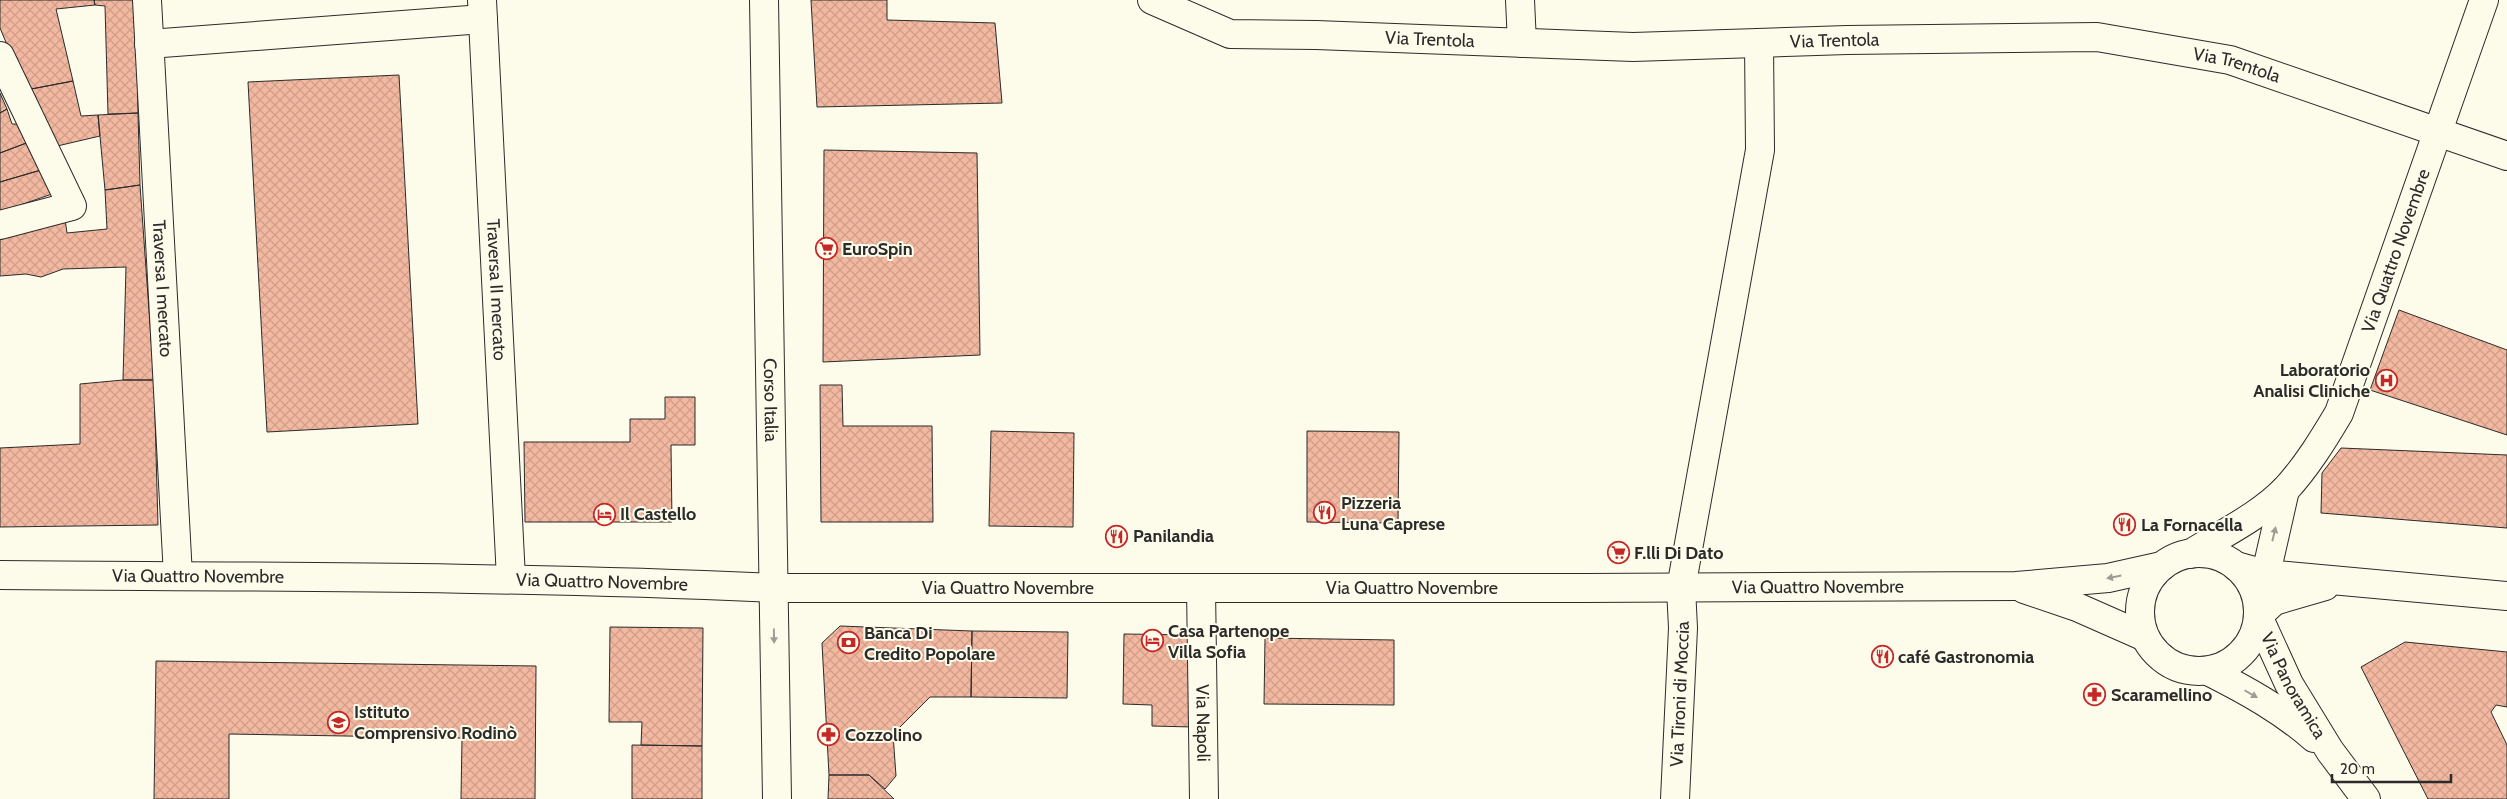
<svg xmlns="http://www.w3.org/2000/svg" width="2507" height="799" font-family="Cabin,sans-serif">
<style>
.building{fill:url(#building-cross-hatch);stroke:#2b2b2b}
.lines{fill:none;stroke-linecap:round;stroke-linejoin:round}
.minor-casing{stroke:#2b2b2b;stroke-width:30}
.minor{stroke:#fdfbea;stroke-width:28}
.oneway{fill:#9e9d94}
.labels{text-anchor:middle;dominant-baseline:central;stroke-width:4;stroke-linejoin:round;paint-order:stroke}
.street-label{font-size:18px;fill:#2b2b2b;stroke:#fdfbea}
.poi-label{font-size:18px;font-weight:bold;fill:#2b2b2b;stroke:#fdfbea;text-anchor:start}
</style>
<defs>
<pattern id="building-cross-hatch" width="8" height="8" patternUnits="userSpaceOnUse" patternTransform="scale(1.25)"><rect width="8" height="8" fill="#f2b8a0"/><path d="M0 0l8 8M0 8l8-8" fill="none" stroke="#d09e8a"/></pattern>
</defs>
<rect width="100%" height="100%" fill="#fdfbea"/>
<path class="building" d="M0 0H94L95 5 56 9 73 81 26 90 0 28Z
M94 0H136L138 113 108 114 105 6 95 5Z
M811 0H887V20L995 23 1002 103 817 107Z
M399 75 418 424 267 432 248 82Z
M73 81 81 116 98 115 100 136 53 147 26 90Z
M0 93 7 109 0 113Z
M7 109 12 124H21L29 142 0 153V113Z
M138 113 140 185 105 190 98 115Z
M29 142 41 170 0 182V153Z
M824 150 977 153 980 355 823 362Z
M41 170 52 194 0 212V182Z
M140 185 154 380H123L126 267 63 269 41 277 26 274 0 276V234L65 219 67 233 107 229 105 190Z
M2399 310 2507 350V435L2370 390Z
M123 380H154L158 525 0 527V448L80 444V384Z
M820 385H842L843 426H932L933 522H821Z
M665 397H695V445H671L672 522H525L524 442H630V419H665Z
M991 431 1074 433 1073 527 989 526Z
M1307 431 1399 432 1398 523 1307 522Z
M2341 448 2507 455V528L2321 513 2322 473Z
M840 626 972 631 971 697H930L893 734 896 776 885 789 869 775H829L822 643Z
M610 627 703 628 702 746 641 745 642 722H609Z
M972 631 1068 632 1067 698 971 697Z
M1124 634 1195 635 1193 727 1152 726V705L1123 704Z
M1265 638 1394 640V705L1264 704Z
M2405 642 2507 652V707L2496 705 2491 712 2507 745V799H2428L2361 667Z
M156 661 536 666 535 799H461L462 738 229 734V799H154Z
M632 745 702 746V799H632Z
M829 775H869L894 799H828Z"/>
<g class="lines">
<defs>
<g id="minor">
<path id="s1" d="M147 0 178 576"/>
<path id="s2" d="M482 0 511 579"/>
<path id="s3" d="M764 0 777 799"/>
<path id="s4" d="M1152 0 1230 34 1316 35 1633 47 1847 40 2097 37 2230 60 2507 156"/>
<path d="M1520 0 1522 43"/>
<path d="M149 44 483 19"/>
<path d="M0 56 72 206 0 225"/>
<circle cx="2199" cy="612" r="59"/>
<path id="s5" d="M2190 554C2222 534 2260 516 2286 489 2307 466 2323 440 2339 413L2484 0"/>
<path d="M2236 566 2265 574 2507 596"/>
<path id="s6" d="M0 575C258 577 515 576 773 588H1585L2016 586 2108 578 2162 566"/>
<path id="s7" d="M1201 588 1204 799"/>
<path d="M2024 589 2077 607 2145 637"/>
<path d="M2262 591 2285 490"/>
<path id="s8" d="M2258 616 2289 684 2330 751 2366 799"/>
<path d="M2258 616 2274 601 2325 586"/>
<path d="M2208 671C2246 690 2282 710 2314 738"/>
<path id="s9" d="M1675 799 1683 628 1681 588 1760 150 1759 43"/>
</g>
</defs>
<use href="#minor" class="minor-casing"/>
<use href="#minor" class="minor"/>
</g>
<defs><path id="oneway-solid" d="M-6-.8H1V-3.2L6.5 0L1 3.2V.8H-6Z" transform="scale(1.25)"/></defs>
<g class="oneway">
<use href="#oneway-solid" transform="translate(2274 534) rotate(-77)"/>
<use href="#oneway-solid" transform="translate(2114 577) rotate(169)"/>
<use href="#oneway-solid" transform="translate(774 636) rotate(89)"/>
<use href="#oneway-solid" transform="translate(2251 694) rotate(30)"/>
</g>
<defs>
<symbol id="supermarket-ring" viewBox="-11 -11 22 22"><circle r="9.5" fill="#fdfbea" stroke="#c62828" stroke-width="1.5"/><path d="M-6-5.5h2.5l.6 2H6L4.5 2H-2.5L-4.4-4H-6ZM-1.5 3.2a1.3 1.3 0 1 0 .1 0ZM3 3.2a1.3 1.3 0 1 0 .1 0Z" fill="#c62828"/></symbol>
<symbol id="hospital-ring" viewBox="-11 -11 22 22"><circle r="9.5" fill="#fdfbea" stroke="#c62828" stroke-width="1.5"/><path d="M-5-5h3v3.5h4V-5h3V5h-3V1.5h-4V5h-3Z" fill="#c62828"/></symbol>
<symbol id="restaurant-ring" viewBox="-11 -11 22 22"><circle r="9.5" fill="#fdfbea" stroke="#c62828" stroke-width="1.5"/><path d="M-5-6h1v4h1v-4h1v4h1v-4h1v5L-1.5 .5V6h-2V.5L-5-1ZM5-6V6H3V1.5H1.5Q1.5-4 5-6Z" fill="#c62828"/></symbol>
<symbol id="hotel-ring" viewBox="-11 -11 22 22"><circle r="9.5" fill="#fdfbea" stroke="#c62828" stroke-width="1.5"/><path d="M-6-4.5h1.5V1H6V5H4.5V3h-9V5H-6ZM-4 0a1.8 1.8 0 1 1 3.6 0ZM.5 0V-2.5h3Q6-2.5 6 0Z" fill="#c62828"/></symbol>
<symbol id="bank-ring" viewBox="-11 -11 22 22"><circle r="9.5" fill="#fdfbea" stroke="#c62828" stroke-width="1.5"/><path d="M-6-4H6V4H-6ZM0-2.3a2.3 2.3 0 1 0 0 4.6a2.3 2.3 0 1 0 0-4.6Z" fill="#c62828"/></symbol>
<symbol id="pharmacy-ring" viewBox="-11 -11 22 22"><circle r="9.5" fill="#fdfbea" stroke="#c62828" stroke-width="1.5"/><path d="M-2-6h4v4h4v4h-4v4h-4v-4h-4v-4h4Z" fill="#c62828"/></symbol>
<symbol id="school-ring" viewBox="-11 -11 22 22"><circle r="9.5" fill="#fdfbea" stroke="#c62828" stroke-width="1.5"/><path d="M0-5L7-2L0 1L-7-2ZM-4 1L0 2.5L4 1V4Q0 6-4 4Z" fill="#c62828"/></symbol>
</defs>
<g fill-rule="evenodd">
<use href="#supermarket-ring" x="814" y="236" width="25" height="25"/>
<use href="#hospital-ring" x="2374" y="368" width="25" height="25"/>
<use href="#restaurant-ring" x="1312" y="500" width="25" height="25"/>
<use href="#hotel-ring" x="592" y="502" width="25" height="25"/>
<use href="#restaurant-ring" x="2112" y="512" width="25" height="25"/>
<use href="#restaurant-ring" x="1104" y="524" width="25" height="25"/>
<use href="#supermarket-ring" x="1606" y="540" width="25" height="25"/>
<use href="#hotel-ring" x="1140" y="628" width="25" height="25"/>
<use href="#bank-ring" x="836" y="630" width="25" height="25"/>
<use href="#restaurant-ring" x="1870" y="644" width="25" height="25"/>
<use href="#pharmacy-ring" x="2082" y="682" width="25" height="25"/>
<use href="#school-ring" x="326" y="710" width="25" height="25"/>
<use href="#pharmacy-ring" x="816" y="722" width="25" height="25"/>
</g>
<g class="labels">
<g class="street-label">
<text stroke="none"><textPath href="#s4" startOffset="285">Via Trentola</textPath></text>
<text stroke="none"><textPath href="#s4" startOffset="690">Via Trentola</textPath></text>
<text stroke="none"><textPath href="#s4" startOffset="1095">Via Trentola</textPath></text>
<text stroke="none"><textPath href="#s5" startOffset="381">Via Quattro Novembre</textPath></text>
<text stroke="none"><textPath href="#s1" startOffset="289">Traversa I mercato</textPath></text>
<text stroke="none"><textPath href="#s2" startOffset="290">Traversa II mercato</textPath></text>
<text stroke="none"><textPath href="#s3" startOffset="400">Corso Italia</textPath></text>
<text stroke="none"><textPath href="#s6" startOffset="198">Via Quattro Novembre</textPath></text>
<text stroke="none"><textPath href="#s6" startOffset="602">Via Quattro Novembre</textPath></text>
<text stroke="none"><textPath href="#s6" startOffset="1818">Via Quattro Novembre</textPath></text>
<text stroke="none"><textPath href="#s6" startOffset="1008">Via Quattro Novembre</textPath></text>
<text stroke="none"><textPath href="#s6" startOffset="1412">Via Quattro Novembre</textPath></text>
<text stroke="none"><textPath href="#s8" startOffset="78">Via Panoramica</textPath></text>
<text stroke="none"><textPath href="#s9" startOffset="105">Via Tironi di Moccia</textPath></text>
<text stroke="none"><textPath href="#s7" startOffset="135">Via Napoli</textPath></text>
</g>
<g class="poi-label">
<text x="842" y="249">EuroSpin</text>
<text x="2370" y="370" text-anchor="end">Laboratorio<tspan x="2370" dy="21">Analisi Cliniche</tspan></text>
<text x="1341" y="503">Pizzeria<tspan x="1341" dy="21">Luna Caprese</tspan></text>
<text x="620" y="514">Il Castello</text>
<text x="2141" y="525">La Fornacella</text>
<text x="1133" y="536">Panilandia</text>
<text x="1634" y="553">F.lli Di Dato</text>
<text x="1168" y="631">Casa Partenope<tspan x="1168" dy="21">Villa Sofia</tspan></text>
<text x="864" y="633">Banca Di<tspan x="864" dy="21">Credito Popolare</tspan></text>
<text x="1898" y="657">café Gastronomia</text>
<text x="2111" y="695">Scaramellino</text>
<text x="354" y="712">Istituto<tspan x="354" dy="21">Comprensivo Rodinò</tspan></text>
<text x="845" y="735">Cozzolino</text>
</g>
</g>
<path d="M2332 774v8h119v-8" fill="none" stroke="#2b2b2b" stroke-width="2.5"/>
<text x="2340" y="774" font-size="15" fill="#2b2b2b" stroke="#fdfbea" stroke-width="4" paint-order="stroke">20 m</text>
</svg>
